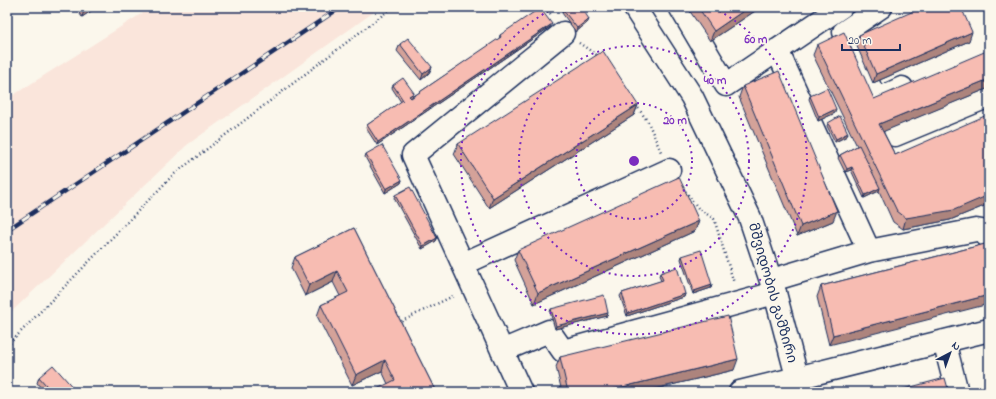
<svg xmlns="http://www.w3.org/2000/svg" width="996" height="399" font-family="'Indie Flower','Noto Sans Georgian',sans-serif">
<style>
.built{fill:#fae5db}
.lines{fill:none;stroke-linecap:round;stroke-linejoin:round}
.minor-casing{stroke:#1b2f5e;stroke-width:25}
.major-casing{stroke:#1b2f5e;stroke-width:25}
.path{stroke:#1b2f5e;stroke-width:2.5;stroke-dasharray:1 3;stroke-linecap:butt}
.minor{stroke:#fbf7ec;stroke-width:22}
.major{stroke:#fbf7ec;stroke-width:22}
.rail-casing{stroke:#1b2f5e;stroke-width:4.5}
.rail{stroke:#fbf7ec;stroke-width:3;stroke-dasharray:9;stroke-linecap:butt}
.wall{fill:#d4a299;stroke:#1b2f5e}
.shaded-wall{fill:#ad847d;stroke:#1b2f5e}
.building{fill:#f7bcb2;stroke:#1b2f5e}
.ring{fill:none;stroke:#7b2cbf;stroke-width:2;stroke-dasharray:2 4}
.labels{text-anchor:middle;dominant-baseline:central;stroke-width:3.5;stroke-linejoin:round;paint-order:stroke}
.street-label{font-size:14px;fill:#1b2f5e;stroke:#fbf7ec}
.centre{fill:#7b2cbf;stroke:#fbf7ec;stroke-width:2}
.ring-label{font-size:12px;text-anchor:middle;font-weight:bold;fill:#7b2cbf;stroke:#fbf7ec;stroke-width:3.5;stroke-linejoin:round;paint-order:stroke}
</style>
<rect width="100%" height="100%" fill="#fbf7ec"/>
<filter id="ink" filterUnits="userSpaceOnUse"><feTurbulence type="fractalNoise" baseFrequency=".025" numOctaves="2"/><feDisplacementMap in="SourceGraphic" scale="8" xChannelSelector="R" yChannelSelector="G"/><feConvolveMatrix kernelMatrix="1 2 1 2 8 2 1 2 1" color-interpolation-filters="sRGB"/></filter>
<g filter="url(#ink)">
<path class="built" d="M152 7H381L187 145 7 316V99Z"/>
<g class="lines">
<defs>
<path id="minor" d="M680 7 726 85 841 7
M881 7 844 32 876 100 902 88
M777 50 869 251
M895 135 989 96
M463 264 669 170
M772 280 869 251 976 230 982 231 989 238
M944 341 957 392
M502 351 549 331 563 351 775 293
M521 392 413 155 563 33
M740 392 989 330"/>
<path id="major" d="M634 7 692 97 750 218 775 293 801 392"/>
</defs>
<use href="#minor" class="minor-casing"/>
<use href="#major" class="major-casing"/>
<path class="path" d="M545 7 552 16
M579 43 598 56
M636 105 648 122 661 152
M683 188 698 208 714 219 734 283
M398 323 455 295
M7 346 173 175 393 7"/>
<use href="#minor" class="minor"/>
<use href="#major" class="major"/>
<defs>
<path id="rail" d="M7 230 341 7"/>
</defs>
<use href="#rail" class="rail-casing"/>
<use href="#rail" class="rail"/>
</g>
<path class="wall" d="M75 7H97L82 17Z
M687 7H761L710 41Z
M563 10 588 22 576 32 562 13Z
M550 27 377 145 366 128 367 125 401 102 392 88 393 85 414 93 412 97 410 98H411L499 39 500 35Z
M859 35 969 41 873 83 856 44Z
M400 44 432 67 429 73 421 80 397 51Z
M817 45 874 99 989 88 883 131 895 155 989 119V204L950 220 903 229 893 222 879 191 864 198 851 170 845 172 838 158 840 155 857 146 813 55Z
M743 86 833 221 797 236 739 97Z
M810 96 835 113 818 121 809 99Z
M638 105 634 115 489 208 454 154 458 144Z
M828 123 847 136 835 142 827 126Z
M366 154 402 180 401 183 385 193 365 157Z
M395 195 437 238 436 241 422 249 394 198Z
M699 221 695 231 534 304 514 260 518 250Z
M354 228 436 392 388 384 382 371 352 385 317 316 321 305 340 296 333 282 305 296 291 268 295 257Z
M989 243 829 345 817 297 821 286Z
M682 256 712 285 711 288 693 294 681 259Z
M660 273 685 294 684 297 627 316 620 296 622 293 661 281 659 276Z
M551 309 607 316 555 329 550 312Z
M560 357 734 370 642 392H562L556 367Z
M39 377 75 392H44L37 383Z"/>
<path class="shaded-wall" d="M85 7H97L82 17Z
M749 7H761L710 41 714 31Z
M589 19 588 22 576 32 577 28Z
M552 24 550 27 377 145 378 142Z
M972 32 969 41 873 83 876 74Z
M432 67 429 73 421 80 423 74Z
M989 79V88L875 135 879 124Z
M414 93 412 97 408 100 409 96Z
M638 105 634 115 489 208 493 198Z
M836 109 835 113 818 121 819 117Z
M848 133 847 136 835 142 836 139Z
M852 167 851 170 845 172 847 169Z
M402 180 401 183 385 193 386 189Z
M880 188 879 191 864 198 865 195Z
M989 195V204L950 220 903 229 906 218Z
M837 211 833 221 797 236 801 226Z
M699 221 695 231 534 304 538 293Z
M437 238 436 241 422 249 423 246Z
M337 271 333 282 305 296 309 285Z
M712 285 711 288 693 294 694 291Z
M685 294 684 297 627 316 628 313Z
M989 295V304L829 345 833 335Z
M608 313 607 316 555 329 556 326Z
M738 359 734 370 642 392H602Z
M385 360 382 371 352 385 356 375Z"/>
<path class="building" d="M567 7H581L589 19 577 28 563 10Z
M698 7H749L714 31Z
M923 7H961L972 32 876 74 859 35Z
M540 8 552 24 378 142 367 125 403 100 393 85 403 78 414 93 409 96 411 98 501 37 500 35Z
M844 32 874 99 989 50V79L879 124 895 155 987 115 989 119V195L954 210 906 218 897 211 817 45Z
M408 38 432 67 423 74 400 44Z
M603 51 638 105 493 198 458 144Z
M779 71 837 211 801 226 743 86Z
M827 88 836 109 819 117 810 96Z
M840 116 848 133 836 139 828 123Z
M382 145 402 180 386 189 366 154Z
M859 145 880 188 865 195 852 167 847 169 840 155Z
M679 177 699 221 538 293 518 250Z
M410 187 437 238 423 246 395 195Z
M354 228 436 392H371L395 380 385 360 356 375 321 305 348 292 337 271 309 285 295 257Z
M989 243V295L833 335 821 286Z
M701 250 712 285 694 291 682 256Z
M677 267 685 294 628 313 622 293 663 280 660 273Z
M604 295 608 313 556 326 551 309Z
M728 316 738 359 602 392H568L560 357Z
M53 365 76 391 74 392H52L39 377Z
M945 378 949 392H892Z"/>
</g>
<g class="ring">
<circle cx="634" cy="161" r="58"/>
<circle cx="634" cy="161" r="115"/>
<path d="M714 8A173 173 0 1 1 554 8"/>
</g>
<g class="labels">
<g class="street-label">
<text transform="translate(772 293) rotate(74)">მშვიდობის გამზირი</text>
</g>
</g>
<circle cx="634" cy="161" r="6" class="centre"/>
<g class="ring-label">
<text x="756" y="43">60 m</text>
<text x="715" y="84">40 m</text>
<text x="675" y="124">20 m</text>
</g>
<rect width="996" height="399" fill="none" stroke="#fbf7ec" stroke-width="24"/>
<rect x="12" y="12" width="972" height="375" fill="none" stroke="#1b2f5e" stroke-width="1.5" filter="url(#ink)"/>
<g transform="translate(950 353) rotate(41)" stroke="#fbf7ec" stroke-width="3" paint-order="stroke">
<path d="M0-3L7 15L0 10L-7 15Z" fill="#1b2f5e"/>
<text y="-6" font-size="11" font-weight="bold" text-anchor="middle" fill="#1b2f5e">N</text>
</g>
<path d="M842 44v6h58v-6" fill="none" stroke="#1b2f5e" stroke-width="2"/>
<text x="848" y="44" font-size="12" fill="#1b2f5e" stroke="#fbf7ec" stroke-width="3" paint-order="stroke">20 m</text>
</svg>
